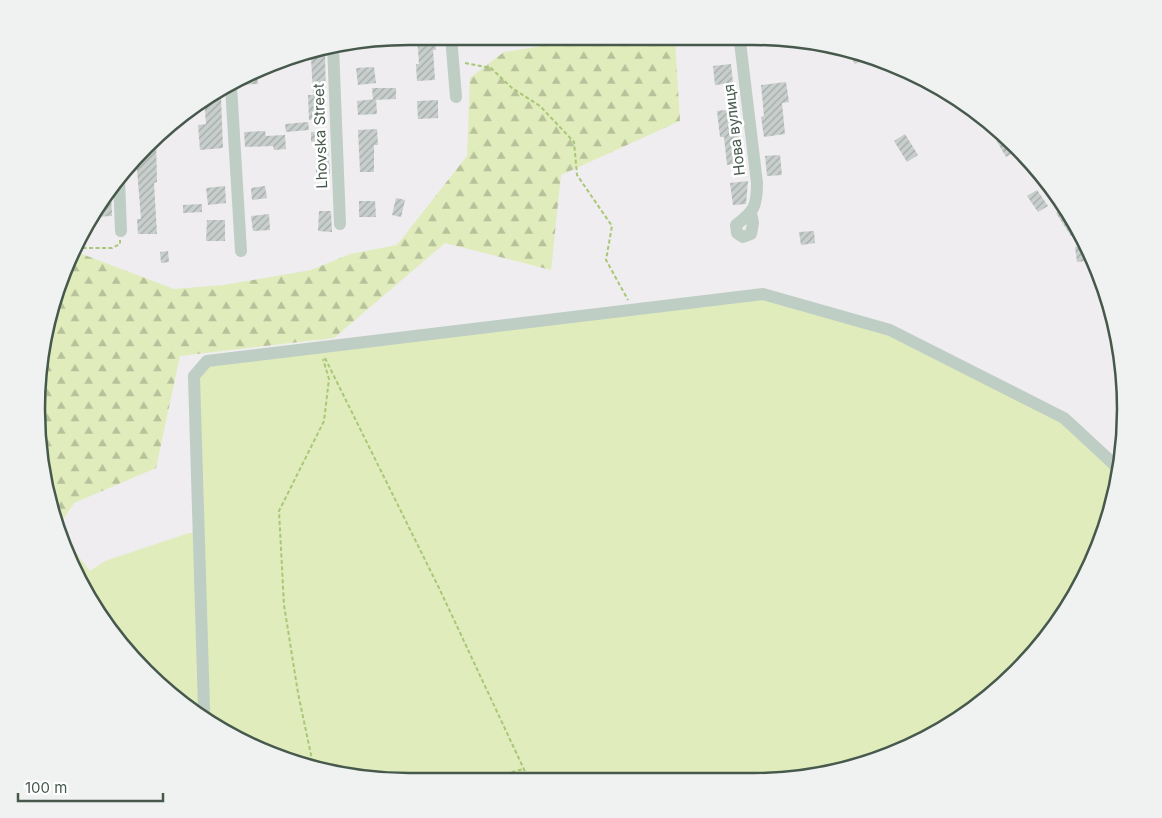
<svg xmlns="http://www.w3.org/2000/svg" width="1162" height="818" font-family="Inter,sans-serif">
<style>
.grass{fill:#e0ecbc}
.forest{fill:url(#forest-firs)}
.building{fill:url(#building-hatch)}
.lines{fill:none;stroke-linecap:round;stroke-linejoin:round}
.path{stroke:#a9c777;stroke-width:2;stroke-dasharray:4 2.5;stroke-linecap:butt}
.minor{stroke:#becec4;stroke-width:12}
.labels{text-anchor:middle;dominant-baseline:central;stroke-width:5;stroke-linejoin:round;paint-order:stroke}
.street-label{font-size:15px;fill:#46594c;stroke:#fff}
.rim{fill:none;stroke:#46594c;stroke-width:2.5}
</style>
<defs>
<pattern id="forest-firs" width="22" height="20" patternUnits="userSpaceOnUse" patternTransform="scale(1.25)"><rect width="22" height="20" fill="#e0ecbc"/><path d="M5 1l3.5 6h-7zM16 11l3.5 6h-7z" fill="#b7c29b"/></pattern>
<pattern id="building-hatch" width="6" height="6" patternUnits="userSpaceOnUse" patternTransform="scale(1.25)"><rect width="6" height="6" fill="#c7cecb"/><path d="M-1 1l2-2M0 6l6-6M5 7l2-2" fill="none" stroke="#a3aaa7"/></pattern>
</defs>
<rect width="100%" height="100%" fill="#efedef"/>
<path class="grass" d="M763 298 888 334 1060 421 1118 475 1113 505 1087 574 1049 636 999 689 918 743 802 779 385 781 313 769 244 743 204 719 196 378 207 365Z
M189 533H197L201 716 182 705 129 655 75 574 63 541 65 539 90 571 105 561Z"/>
<path class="forest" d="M549 39 675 41 680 121 561 175 551 270 445 243 334 338 180 356 156 468 74 503 59 526 43 481 39 361 65 266 74 251 174 289 223 285 311 270 350 254 397 245 467 156 470 78 504 52 549 45Z"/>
<path class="building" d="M417 36 435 37 436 50H433L435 80 417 81 416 64H419Z
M325 47 326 118 309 120 308 95H313L311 57H295L312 49Z
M848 52 866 59 855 64Z
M731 64 733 83 715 85 713 66Z
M374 67 376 83 358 85 356 68Z
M257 74 258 84 239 85 238 83Z
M786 82 789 102 782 103 785 134 764 137 761 117 764 116 761 85Z
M372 88H396V99L373 100Z
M221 97 223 148 200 150 198 125 206 124 204 99Z
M376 99 377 114 358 115 357 101Z
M438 100V118L418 119 417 101Z
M735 109 742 163 727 165 724 137H720L717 111Z
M308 122 309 130 286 132 285 124Z
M988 126 1013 146 1016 151 1006 157Z
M377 129 378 145H374V172H360L358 130Z
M265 131 266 136 285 135 286 149 274 150 273 146 245 147 244 132Z
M327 131 330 174 316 173 317 141 311 142V132Z
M905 134 918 155 907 162 894 141Z
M156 140 157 182 154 183 157 234H138L137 219H141L136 157Z
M780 155 782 175 767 176 765 156Z
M1026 158 1038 169 1030 175 1021 161Z
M748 181 746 204 733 205 730 183Z
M225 186 226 203 208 205 206 188Z
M265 186 267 198 252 200 251 188Z
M1037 190 1048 206 1038 212 1027 196Z
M111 192 112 216 95 217 100 210Z
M396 198 405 200 401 217 392 215Z
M359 201H375L376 217H359Z
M202 204V212L183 213V205Z
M1064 208 1079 231 1071 236 1056 213Z
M319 211H331L332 232 318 231Z
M269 214 270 230 253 231 251 216Z
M207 220H225V241H206Z
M814 231 815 243 801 245 799 232Z
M1086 245 1093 260 1077 262 1075 247Z
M168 251 169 262 161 263 160 252Z"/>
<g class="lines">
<path class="path" d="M465 63 491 68 512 88 540 106 574 142 577 175 612 226 606 260 628 300
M76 248H112L120 244V240
M325 358 440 590 529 780
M314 769 298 693 284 605 279 511 324 421 329 379 323 359
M480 780 524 769"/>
<path class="minor" d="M451 37 456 97
M740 42 757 183C757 207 754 211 736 225L737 233 743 237 751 234 753 223 751 213
M333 46 340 224
M231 86 241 251
M119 179 121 231
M203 718 204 709 194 376 207 361 763 294 890 330 1064 418 1119 469"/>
</g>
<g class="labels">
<g class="street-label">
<text transform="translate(734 130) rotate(-97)">Нова вулиця</text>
<text transform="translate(320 136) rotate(-92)">Lhovska Street</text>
</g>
</g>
<path d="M0 0H1162V818H0ZM409 45H753A364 364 0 0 1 1117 409V409A364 364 0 0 1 753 773H409A364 364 0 0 1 45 409V409A364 364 0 0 1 409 45Z" fill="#f0f2f1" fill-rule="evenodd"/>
<path class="rim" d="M409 45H753A364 364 0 0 1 1117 409V409A364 364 0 0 1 753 773H409A364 364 0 0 1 45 409V409A364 364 0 0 1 409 45Z"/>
<path d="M18 793v8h145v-8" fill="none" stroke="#46594c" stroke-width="2.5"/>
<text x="25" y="793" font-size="15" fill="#46594c" stroke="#ffffff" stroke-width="4" paint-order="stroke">100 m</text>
</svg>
